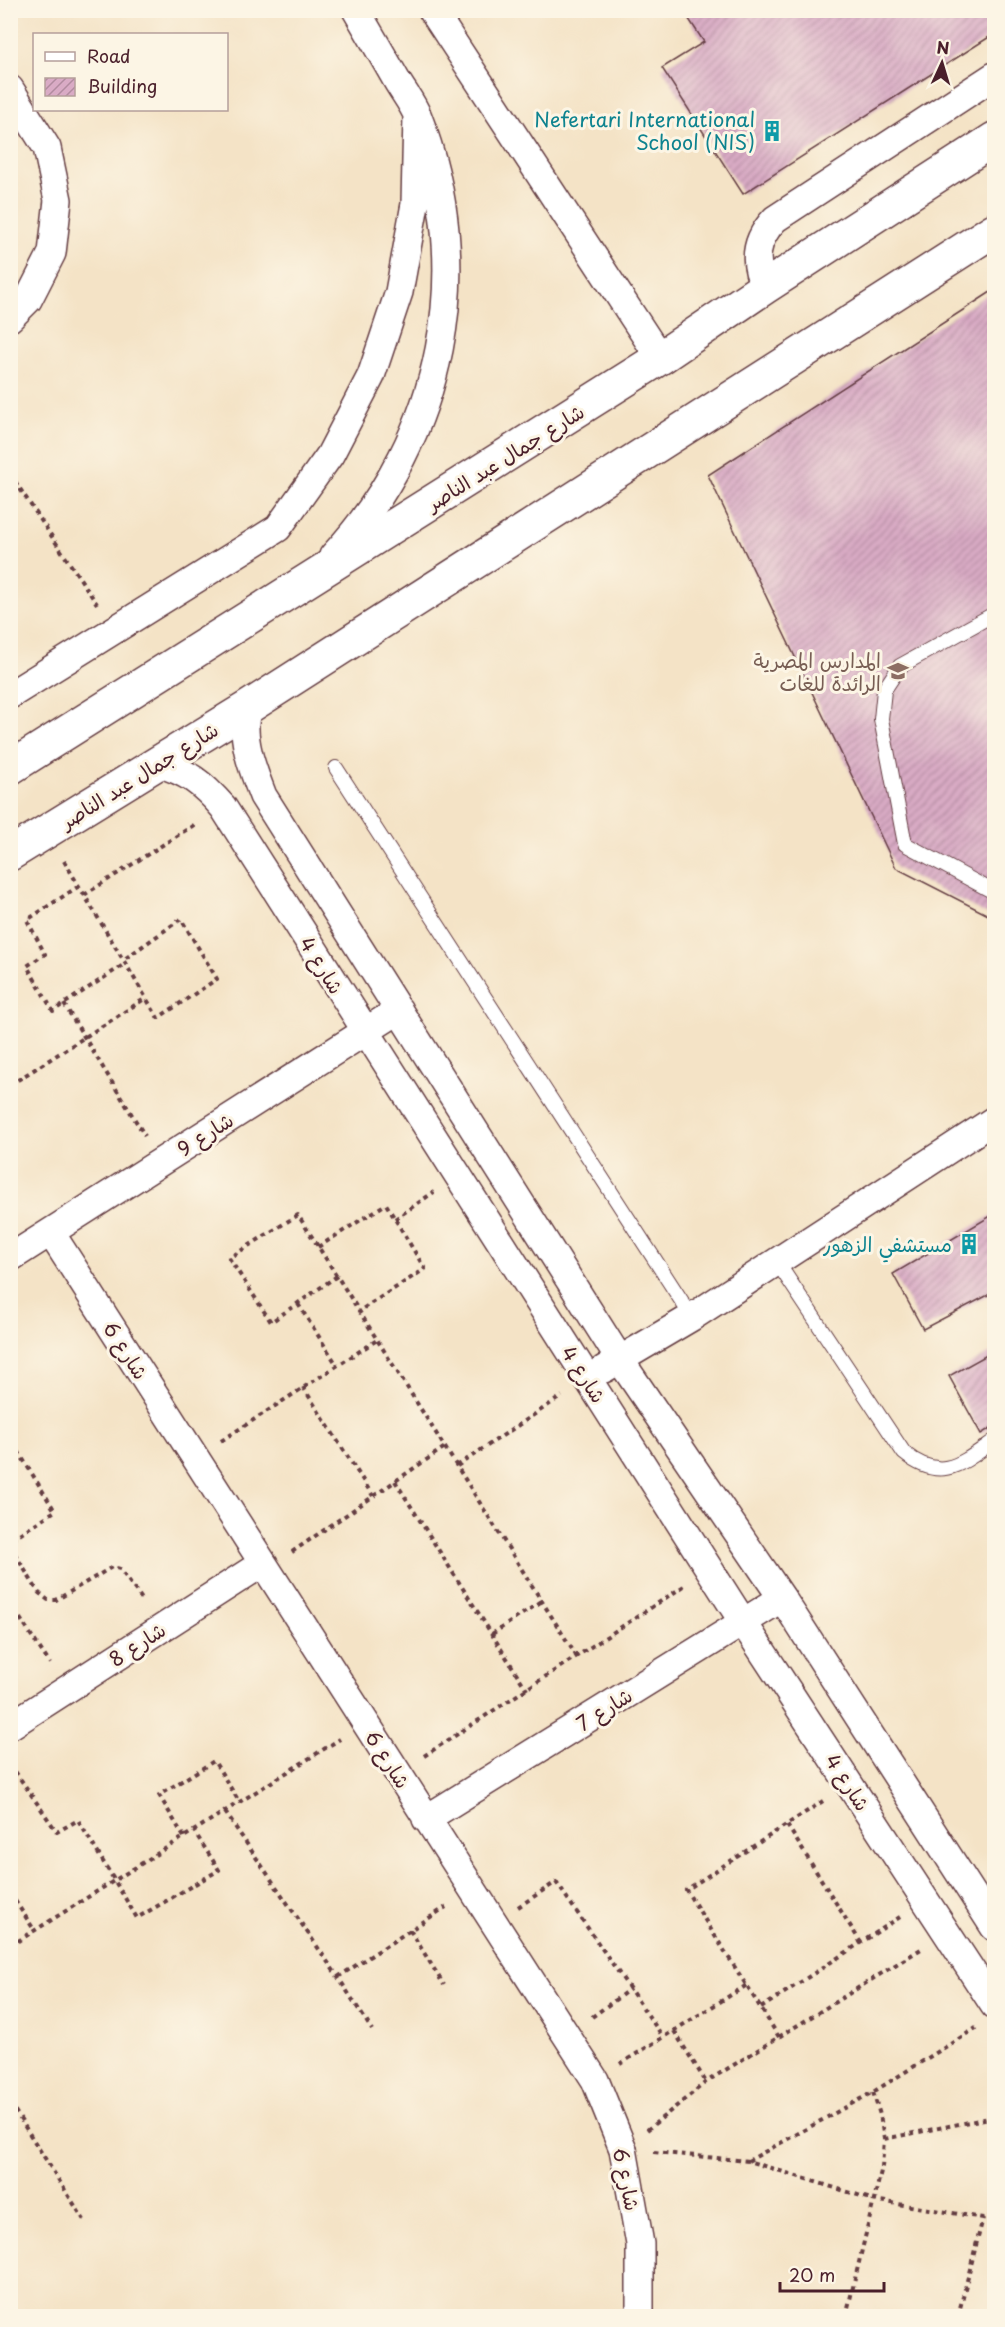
<svg xmlns="http://www.w3.org/2000/svg" width="1005" height="2327" font-family="'Playpen Sans','Playpen Sans Arabic',sans-serif">
<style>
.building{fill:url(#building-hatch)}
.lines{fill:none;stroke-linecap:round;stroke-linejoin:round}
.service-casing{stroke:#643c42;stroke-width:16}
.minor-casing{stroke:#643c42;stroke-width:30}
.secondary-casing{stroke:#643c42;stroke-width:36}
.path{stroke:#643c42;stroke-width:4;stroke-dasharray:4.5 4.5;stroke-linecap:butt}
.service{stroke:#fff;stroke-width:14}
.minor{stroke:#fff;stroke-width:27}
.secondary{stroke:#fff;stroke-width:33}
.labels{text-anchor:middle;dominant-baseline:central;stroke-width:6;stroke-linejoin:round;paint-order:stroke}
.culture-label{font-size:20px;fill:#0d838f;stroke:#fcf5e5;text-anchor:end}
.street-label{font-size:20px;fill:#4a1f2b;stroke:#fcf5e5}
.education-label{font-size:20px;fill:#785e54;stroke:#fcf5e5;text-anchor:end}
</style>
<defs>
<pattern id="building-hatch" width="6" height="6" patternUnits="userSpaceOnUse" patternTransform="scale(1.5)"><rect width="6" height="6" fill="#d9abc5"/><path d="M-1 1l2-2M0 6l6-6M5 7l2-2" fill="none" stroke="#b28ba0"/></pattern>
</defs>
<rect width="100%" height="100%" fill="#fcf5e5"/>
<filter id="ink" filterUnits="userSpaceOnUse"><feTurbulence type="fractalNoise" baseFrequency=".0167" numOctaves="2"/><feDisplacementMap in="SourceGraphic" scale="12" xChannelSelector="R" yChannelSelector="G"/><feConvolveMatrix kernelMatrix="1 2 1 2 8 2 1 2 1" color-interpolation-filters="sRGB"/></filter>
<filter id="wash" filterUnits="userSpaceOnUse"><feTurbulence type="fractalNoise" baseFrequency=".008" numOctaves="4" result="noise"/><feDisplacementMap in="SourceGraphic" scale="24" xChannelSelector="R" yChannelSelector="G"/><feGaussianBlur stdDeviation="1.35" result="paint"/><feColorMatrix in="noise" values="0 0 0 0 0 0 0 0 0 0 0 0 0 0 0 0 0 1.4 0 .05"/><feComposite in="paint" operator="in"/></filter>
<g filter="url(#wash)">
<rect width="100%" height="100%" fill="#f4e3c6"/>
<g id="blocks">
<path class="building" d="M683 10H994V34L743 194 662 68 704 42Z
M994 290V918L896 868 708 475Z
M994 1214V1292L923 1329 893 1274Z
M994 1351V1426L981 1434 949 1376Z"/>
</g>
</g>
<g filter="url(#ink)">
<use href="#blocks" fill-opacity="0" stroke="#643c42" stroke-width="1.5"/>
<g class="lines">
<defs>
<path id="service" d="M994 614 900 666 884 690 881 719 905 844 994 892
M336 768 692 1317
M777 1262 904 1453C941 1483 961 1464 994 1441"/>
<path id="minor" d="M432 10 660 358
M10 89 47 148 58 200 52 253 28 300 10 318
M765 287C752 261 755 240 775 219L994 76
M333 556C444 436 477 269 418 117 413 104 404 93 397 81 384 58 370 34 356 10
M10 695 278 528 330 455 371 376 399 292 415 204 417 115
M247 708C240 737 252 768 263 796L620 1360 782 1598 994 1927
M157 763C188 772 202 783 223 807L743 1622 994 2005
M51 1233 595 2080 623 2149 640 2244V2316
M10 1258 399 1010
M604 1369 692 1317 994 1120
M10 1726 263 1563
M426 1819 782 1598"/>
<path id="secondary" d="M10 768 660 358 765 287 994 139
M10 854 247 708 994 230"/>
</defs>
<use href="#service" class="service-casing"/>
<use href="#minor" class="minor-casing"/>
<use href="#secondary" class="secondary-casing"/>
<path class="path" d="M10 474 97 604
M64 861 158 1018 217 979 181 919 123 960
M79 886 27 920 45 954 27 966 53 1011 125 964
M84 895 197 823
M64 1004 145 1136
M10 1085 146 998
M395 1219 434 1192
M318 1247 386 1204 425 1269 359 1311
M337 1276 271 1322 229 1258 298 1215 337 1276 577 1657
M298 1304 337 1365
M303 1387 373 1496
M221 1441 377 1340
M10 1455 18 1451 55 1511 10 1540
M457 1466 562 1396
M395 1481 527 1690
M10 1546 39 1593 48 1600H56L112 1567 120 1569 144 1602
M292 1552 445 1447
M10 1603 50 1664
M492 1634 542 1601
M424 1756 684 1586
M10 1764 57 1832 78 1820 137 1918 219 1870 194 1831
M225 1812 338 1977 372 2030
M787 1825 861 1943
M184 1837 159 1795 214 1761 240 1803
M10 1893 35 1931
M518 1907 556 1882 663 2037
M410 1930 444 1985
M10 1946 340 1739
M338 1977 446 1907
M761 2008 900 1917
M592 2017 630 1989
M674 2031 706 2082
M779 2037 686 1890 823 1801
M620 2064 747 1985
M10 2103 84 2220
M647 2130 706 2082 921 1949
M884 2139 994 2117
M654 2152 748 2161 874 2200 983 2218 994 2216
M748 2161 873 2092 976 2028
M846 2316 882 2167 884 2139 880 2115 873 2092
M958 2316 983 2218"/>
<use href="#service" class="service"/>
<use href="#minor" class="minor"/>
<use href="#secondary" class="secondary"/>
</g>
</g>
<defs>
<symbol id="building-bare" viewBox="-9 -9 18 18"><path d="M-4-6H4V6H1V3H-1V6H-4ZM-2.5-4.3h1.7v1.8h-1.7ZM.8-4.3h1.7v1.8H.8ZM-2.5-1h1.7V.8h-1.7ZM.8-1h1.7V.8H.8Z" fill="#0f9aa8" stroke="#fcf5e5" stroke-width="2.5" paint-order="stroke"/></symbol>
<symbol id="school-bare" viewBox="-9 -9 18 18"><path d="M0-5L7-2L0 1L-7-2ZM-4 1L0 2.5L4 1V4Q0 6-4 4Z" fill="#8d6e63" stroke="#fcf5e5" stroke-width="2.5" paint-order="stroke"/></symbol>
</defs>
<g fill-rule="evenodd">
<use href="#building-bare" x="757" y="116" width="30" height="30"/>
<use href="#school-bare" x="883" y="656" width="30" height="30"/>
<use href="#building-bare" x="954" y="1229" width="30" height="30"/>
</g>
<g class="labels">
<g class="culture-label">
<text x="755" y="119">Nefertari International<tspan x="755" dy="23">School (NIS)</tspan></text>
<text x="952" y="1244">مستشفي الزهور</text>
</g>
<g class="street-label">
<text transform="translate(505 457) rotate(-32)">شارع جمال عبد الناصر</text>
<text transform="translate(139 775) rotate(-32)">شارع جمال عبد الناصر</text>
<text transform="translate(322 965) rotate(58)">شارع 4</text>
<text transform="translate(205 1134) rotate(-33)">شارع 9</text>
<text transform="translate(126 1350) rotate(57)">شارع 6</text>
<text transform="translate(584 1374) rotate(57)">شارع 4</text>
<text transform="translate(137 1644) rotate(-33)">شارع 8</text>
<text transform="translate(604 1709) rotate(-32)">شارع 7</text>
<text transform="translate(388 1759) rotate(57)">شارع 6</text>
<text transform="translate(848 1782) rotate(57)">شارع 4</text>
<text transform="translate(627 2179) rotate(78)">شارع 6</text>
</g>
<g class="education-label">
<text x="881" y="660">المدارس المصرية<tspan x="881" dy="23">الرائدة للغات</tspan></text>
</g>
</g>
<rect width="1005" height="2327" fill="none" stroke="#fcf5e5" stroke-width="36"/>
<rect x="33" y="33" width="195" height="78" fill="#fcf5e5" stroke="#b59f9b" stroke-width="1.5"/>
<rect x="45" y="52" width="30" height="9" fill="#ffffff" stroke="#b59f9b" stroke-width="1.5"/>
<text x="87" y="63" font-size="18" fill="#4a1f2b">Road</text>
<rect x="45" y="78" width="30" height="18" fill="url(#building-hatch)" stroke="#b59f9b" stroke-width="1.5"/>
<text x="87" y="93" font-size="18" fill="#4a1f2b">Building</text>
<g transform="translate(942 63) rotate(4)" stroke="#fcf5e5" stroke-width="4.5" paint-order="stroke">
<path d="M0-4.5L10 22L0 15L-10 22Z" fill="#4a1f2b"/>
<text y="-9" font-size="16" font-weight="bold" text-anchor="middle" fill="#4a1f2b">N</text>
</g>
<path d="M780 2282v9h104v-9" fill="none" stroke="#4a1f2b" stroke-width="3"/>
<text x="789" y="2282" font-size="18" fill="#4a1f2b" stroke="#fcf5e5" stroke-width="4.5" paint-order="stroke">20 m</text>
</svg>
